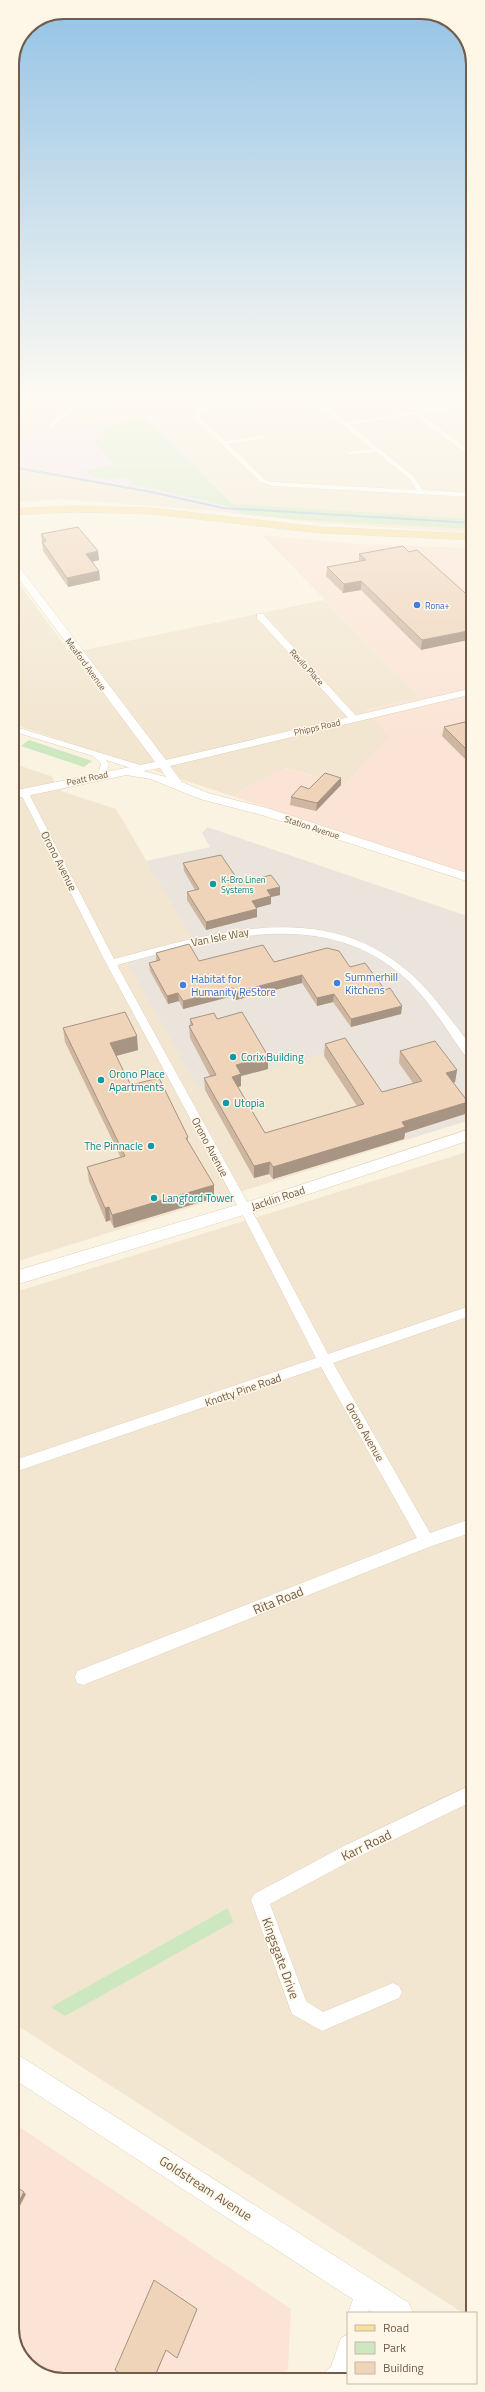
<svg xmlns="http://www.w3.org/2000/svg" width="485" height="2392" font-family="'Titillium Web',sans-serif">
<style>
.residential{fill:#f2e6d0}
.commercial{fill:#fbe4d5}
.industrial{fill:#eae4dc}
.education{fill:#f0def7}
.green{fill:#cde7c1}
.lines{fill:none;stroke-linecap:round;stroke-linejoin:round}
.stream{stroke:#9ec7d4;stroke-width:2}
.street-casing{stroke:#dfd0bd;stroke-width:1}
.secondary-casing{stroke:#e0cfb9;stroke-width:1}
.primary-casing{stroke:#dad4d0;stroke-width:1}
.street{fill:#fff;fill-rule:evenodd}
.secondary{fill:#fff;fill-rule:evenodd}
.primary{fill:#f8de9b;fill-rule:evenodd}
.wall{fill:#ceb6a0}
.shaded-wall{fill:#a79482}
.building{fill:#efd4ba;stroke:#a79482}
.shop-dot{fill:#3f7fe0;stroke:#fef7e7;stroke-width:1.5}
.culture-dot{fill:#0f9aa8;stroke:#fef7e7;stroke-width:1.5}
.labels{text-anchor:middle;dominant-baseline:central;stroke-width:3;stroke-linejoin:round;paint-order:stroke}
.far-shop-label{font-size:9px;fill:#366cbe;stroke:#fef7e7;text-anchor:start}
.far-street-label{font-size:9px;fill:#715b49;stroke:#fef7e7}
.far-culture-label{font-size:9px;fill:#0d838f;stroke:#fef7e7;text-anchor:start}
.street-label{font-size:11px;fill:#715b49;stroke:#fef7e7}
.shop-label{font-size:11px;fill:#366cbe;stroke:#fef7e7;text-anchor:start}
.culture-label{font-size:11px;fill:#0d838f;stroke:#fef7e7;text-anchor:start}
.near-street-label{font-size:13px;fill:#715b49;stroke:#fef7e7}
.rim{fill:none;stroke:#715b49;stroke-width:2}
</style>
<rect width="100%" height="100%" fill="#fbf3e1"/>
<path class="residential" d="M12 399H473V531L456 532 322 523 214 511 61 499 12 503Z
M12 574 70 653 324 600 420 697 366 710 390 737 344 785 286 768 240 791 235 797 12 724Z
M12 763 51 776 61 791 116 809 196 945 127 963 346 1047 409 1139 12 1263Z
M473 1150V2313H463L12 2022V1293Z"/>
<path class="commercial" d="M262 535 356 544 473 548V875L235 797 240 791 285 768 344 785 390 737 366 710 419 697Z
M12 2122 291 2309 288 2370 269 2380H57L27 2365 12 2335Z"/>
<path class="industrial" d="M207 827 473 918V1119L409 1139 346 1047 199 1089 127 962 196 945 146 861 210 847 202 833Z"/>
<path class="education" d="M151 417 241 514 12 464V438Z"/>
<path class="green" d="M146 419 232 504 471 519 473 523 236 508 133 484 127 477C115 480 94 481 85 471L115 464 93 440 106 438 96 427Z
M237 509 473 524V529L306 520 241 514Z
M29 740 92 761 84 767 21 746Z
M228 1908 233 1922 65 2016 51 2007Z"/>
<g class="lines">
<path class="stream" d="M12 467 151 492 223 508 473 523"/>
<defs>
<path id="street" d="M61 399H74L105 405C98 409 90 403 83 405 75 407 57 422 52 428H48L52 420 77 404Z
M247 399H263L207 409 201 414 200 418 225 441 267 435 265 438 228 444 265 480 273 482 416 490 409 478 376 452 345 455 347 452 372 449 311 399H318L346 422 473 402V406L420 414 473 453V458L414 415 350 425 413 476 423 490 473 493V497L273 486 261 482 194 418C197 402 233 402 247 399Z
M257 614H263L357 717V721H351L257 618Z
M12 726 140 765 141 767 137 770 106 760 109 764 107 772 101 778H95L94 776 99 771 101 764 93 756 12 731Z
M24 789 28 792 114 959C231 928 350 891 438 1003 445 1013 469 1040 472 1050 474 1053 473 1058 473 1062L469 1061C448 1033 430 1000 404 977 322 904 210 940 117 965L258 1222 328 1354 473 1305V1315L333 1363 430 1533 473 1518V1532L429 1547 83 1685 77 1683 75 1677 77 1671 417 1538 321 1367 12 1473V1461L316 1358 248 1225 106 963 20 792Z
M473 1784V1801L358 1857 270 1904 306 2001 323 2012 393 1983 399 1986 402 1992 399 1998 322 2031 292 2014 251 1900 254 1894 346 1845Z
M365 2281 372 2284 375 2291 368 2313 348 2314 358 2284Z
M348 2334V2380H323L325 2372 331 2367 341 2338Z"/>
<path id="secondary" d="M12 560 15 561 166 760 473 688V694L170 766 182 782 208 793 270 809 473 875V883L262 815 200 799 151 779 126 775 12 799V791L155 762 12 570ZM160 768 166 777 143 771Z
M473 1128V1139L276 1205 12 1286V1272L267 1196Z
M12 2051 409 2303 413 2313H374L12 2078Z"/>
<path id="primary" d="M75 506 152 508 320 527 473 534V540L320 533 152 514 75 512 12 515V509Z"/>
</defs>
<use href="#street" class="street-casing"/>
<use href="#secondary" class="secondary-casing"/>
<use href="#primary" class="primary-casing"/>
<use href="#street" class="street"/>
<use href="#secondary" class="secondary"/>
<use href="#primary" class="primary"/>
</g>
<path class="wall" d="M41 534 98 551 99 560 92 562 99 571 100 580 68 587 43 551Z
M409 552 473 600 421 650 361 590 343 593 326 576 327 567 359 561V554Z
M473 720V767L442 736 444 727Z
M341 778V785L316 811 290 805 291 797 309 789Z
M183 863 240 883 280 895 271 897V904L256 908 257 917 206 930 187 900V892L195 890 184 871Z
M156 953 199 961 274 962 350 967 385 990 402 1006 401 1014 351 1027 333 1002 317 1006 302 983 236 1000 233 996 183 1009 179 1001 168 1004 150 971 149 963 156 961Z
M190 1019H217L268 1069 241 1076V1086L238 1087 265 1133 357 1106 324 1056 325 1044 382 1092 413 1083 399 1063 400 1051 457 1070 455 1082 453 1083 465 1114 405 1133 404 1139 273 1179 269 1174 254 1178 205 1090 204 1078 210 1076 190 1038 189 1026H190Z
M63 1028 138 1050 116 1056 131 1085 188 1137V1141L214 1198 114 1228 110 1220 106 1222 89 1181 87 1167 121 1158 65 1042Z"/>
<path class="shaded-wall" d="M98 551 99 560 87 563 86 554Z
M99 571 100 580 68 587 67 578Z
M361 581V590L343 593 344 584Z
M473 630V639L421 650 422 640Z
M341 778V785L316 811 317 803Z
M280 887V895L271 897V904L252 909V901L267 890Z
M257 909V917L206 930V922Z
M302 975V983L236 1000V992Z
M233 988V996L183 1009V1001Z
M178 993 179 1001 168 1004 167 996Z
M334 994 333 1002 317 1006V998Z
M402 1006 401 1014 351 1027V1019Z
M137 1036 138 1050 112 1057 110 1043Z
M268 1056V1069L241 1076V1086L232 1089V1077L236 1065Z
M457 1070 455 1082 444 1085 446 1073Z
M468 1102 465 1114 405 1133 404 1139 273 1179V1167L402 1122Z
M270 1162 269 1174 254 1178V1166Z
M214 1185V1198L114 1228 112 1215Z
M109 1207 110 1220 106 1222 105 1208Z
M12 2184 26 2194 12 2221Z
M197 2309V2310L177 2358Z
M166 2350 154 2380H153Z"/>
<path class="building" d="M78 527 98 551 86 554 99 571 67 578 42 542 46 541 41 534Z
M403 546 409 552 417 550 473 600V630L422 640 361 581 344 584 327 567 366 560 359 554Z
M473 720V756L444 727Z
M325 773 341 778 317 803 291 797 301 786 309 789Z
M221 855 240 883 271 875 280 887 267 890 271 896 252 901 257 909 206 922 187 892 199 889 183 863Z
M189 944 199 961 263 945 274 962 327 948 339 951 350 967 365 963 385 990 390 988 402 1006 351 1019 334 994 317 998 302 975 236 992 233 988 183 1001 178 993 167 996 149 963 160 960 156 953Z
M125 1012 137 1036 110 1043 123 1070 131 1085 159 1078 188 1137 186 1138 214 1185 112 1215 109 1207 105 1208 87 1167 125 1156 63 1028Z
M242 1012 268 1056 236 1065 241 1074 232 1077 265 1133 364 1104 325 1044 345 1038 382 1092 422 1081 400 1051 435 1041 457 1070 446 1073 468 1102 402 1122 405 1127 273 1167 270 1162 254 1166 204 1078 216 1075 189 1026 193 1025 190 1019 214 1013 217 1019Z
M12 2184 24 2192 12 2214Z
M154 2280 197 2309 177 2358 166 2350 153 2380H128L115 2370Z"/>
<linearGradient id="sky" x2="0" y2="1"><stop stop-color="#94c3e6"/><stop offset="0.54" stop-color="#fdfaf2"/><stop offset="1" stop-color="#fdfaf2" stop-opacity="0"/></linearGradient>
<rect width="485" height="734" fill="url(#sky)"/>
<g class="shop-dot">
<circle cx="417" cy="605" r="4"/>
<circle cx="337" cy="983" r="4"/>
<circle cx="183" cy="985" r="4"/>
</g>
<g class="culture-dot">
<circle cx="213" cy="884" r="4"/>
<circle cx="233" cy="1057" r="4"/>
<circle cx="101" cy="1080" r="4"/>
<circle cx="226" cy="1103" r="4"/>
<circle cx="151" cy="1146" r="4"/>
<circle cx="154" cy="1198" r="4"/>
</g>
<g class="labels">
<g class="far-shop-label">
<text x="425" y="605">Rona+</text>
</g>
<g class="far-street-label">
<text transform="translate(86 664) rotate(54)">Meaford Avenue</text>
<text transform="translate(307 667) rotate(47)">Revilo Place</text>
<text transform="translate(317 727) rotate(-13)">Phipps Road</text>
<text transform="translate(87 778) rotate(-12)">Peatt Road</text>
<text transform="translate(312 827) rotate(18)">Station Avenue</text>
</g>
<g class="far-culture-label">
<text x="221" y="879">K-Bro Linen<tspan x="221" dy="10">Systems</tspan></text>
</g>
<g class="street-label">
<text transform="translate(59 861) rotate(63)">Orono Avenue</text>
<text transform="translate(220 937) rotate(-11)">Van Isle Way</text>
<text transform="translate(210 1147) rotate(62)">Orono Avenue</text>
<text transform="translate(278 1198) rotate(-18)">Jacklin Road</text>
<text transform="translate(243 1390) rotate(-19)">Knotty Pine Road</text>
<text transform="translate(365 1432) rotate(60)">Orono Avenue</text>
</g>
<g class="shop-label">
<text x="345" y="977">Summerhill<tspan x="345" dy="13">Kitchens</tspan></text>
<text x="191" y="979">Habitat for<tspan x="191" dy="13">Humanity ReStore</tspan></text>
</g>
<g class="culture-label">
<text x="241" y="1057">Corix Building</text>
<text x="109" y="1074">Orono Place<tspan x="109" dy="13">Apartments</tspan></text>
<text x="234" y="1103">Utopia</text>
<text x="143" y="1146" text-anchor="end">The Pinnacle</text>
<text x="162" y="1198">Langford Tower</text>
</g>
<g class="near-street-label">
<text transform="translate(278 1600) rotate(-22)">Rita Road</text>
<text transform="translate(366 1845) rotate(-26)">Karr Road</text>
<text transform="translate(281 1958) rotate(70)">Kingsgate Drive</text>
<text transform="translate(206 2188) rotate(33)">Goldstream Avenue</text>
</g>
</g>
<path d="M0 0H485V2392H0ZM64 19H421A45 45 0 0 1 466 64V2328A45 45 0 0 1 421 2373H64A45 45 0 0 1 19 2328V64A45 45 0 0 1 64 19Z" fill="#fef7e7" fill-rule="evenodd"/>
<path class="rim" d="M64 19H421A45 45 0 0 1 466 64V2328A45 45 0 0 1 421 2373H64A45 45 0 0 1 19 2328V64A45 45 0 0 1 64 19Z"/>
<rect x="347" y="2312" width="130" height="72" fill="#fef7e7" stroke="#c6b9a8"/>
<rect x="355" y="2325" width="20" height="6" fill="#f8de9b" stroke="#c6b9a8"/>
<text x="383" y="2332" font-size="12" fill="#715b49">Road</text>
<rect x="355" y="2342" width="20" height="12" fill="#cde7c1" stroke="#c6b9a8"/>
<text x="383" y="2352" font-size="12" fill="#715b49">Park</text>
<rect x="355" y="2362" width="20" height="12" fill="#efd4ba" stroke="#c6b9a8"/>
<text x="383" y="2372" font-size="12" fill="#715b49">Building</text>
</svg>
